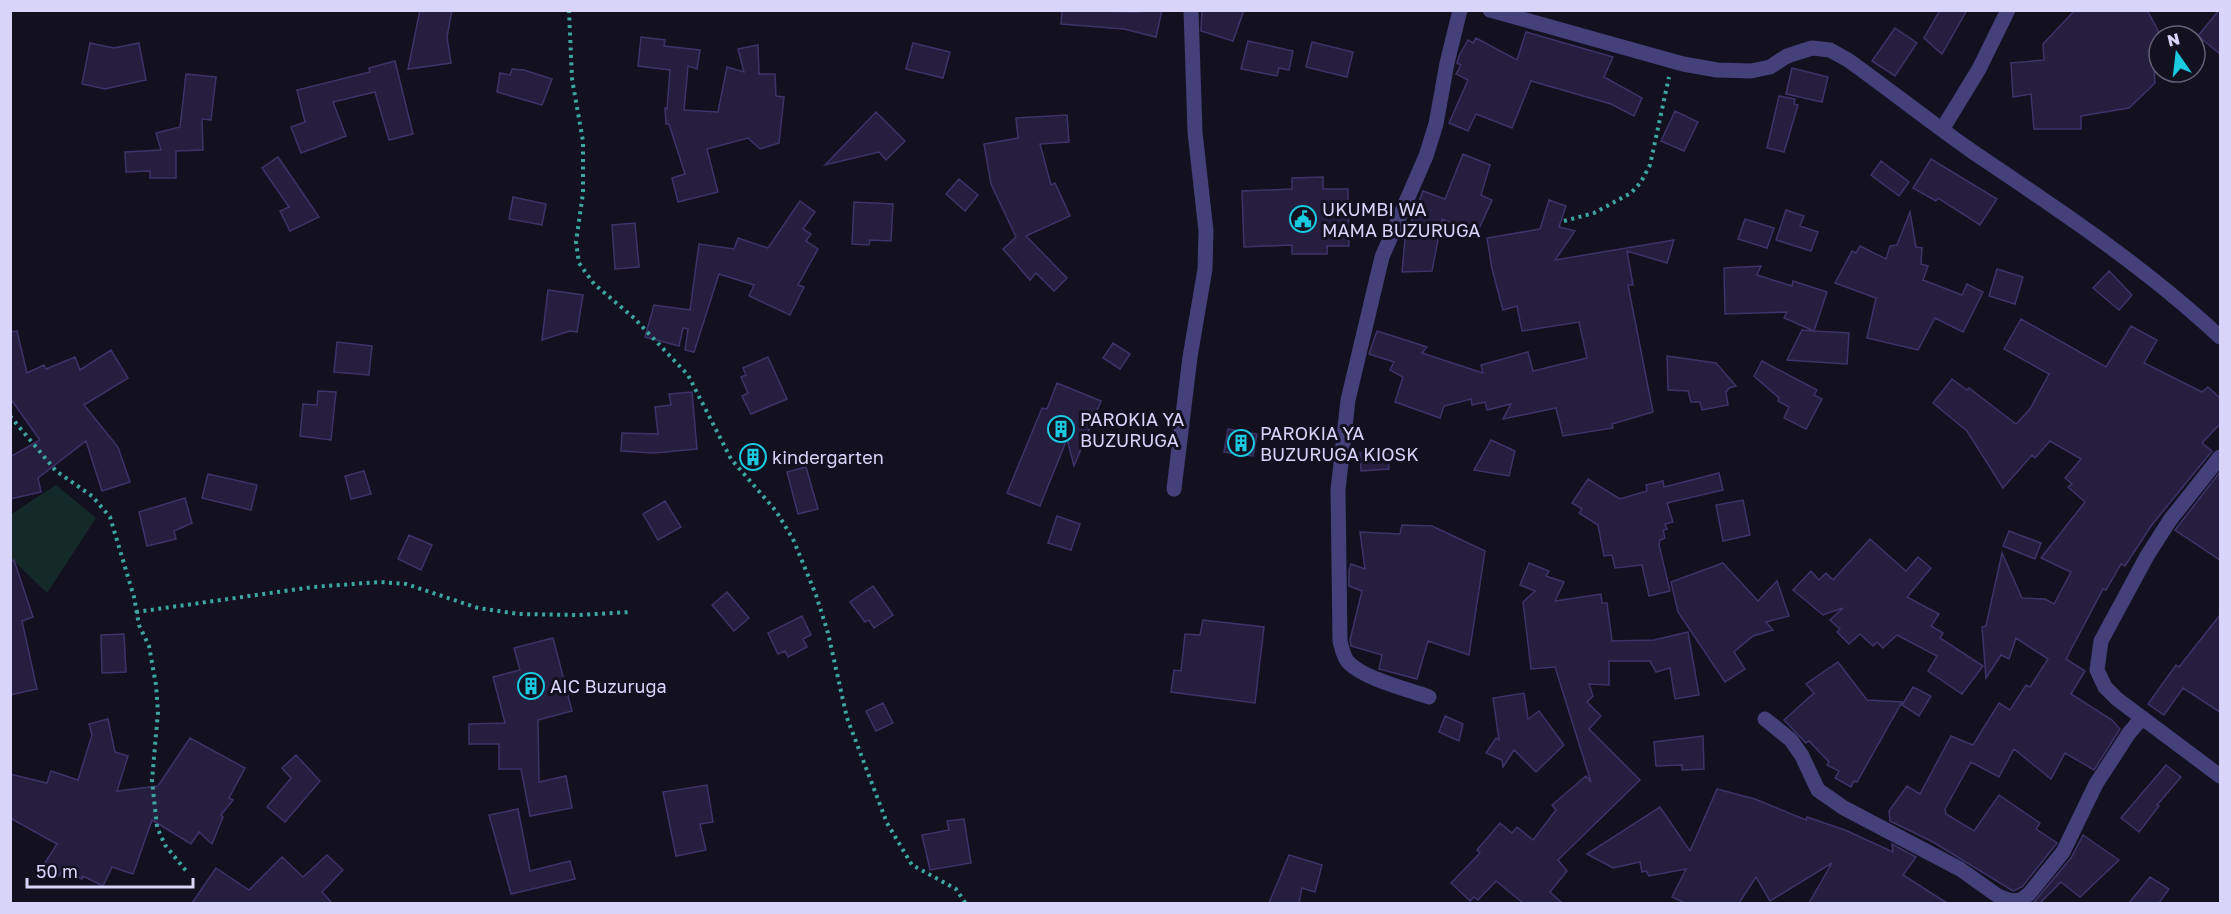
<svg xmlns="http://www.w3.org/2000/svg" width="2231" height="914" font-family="'Golos Text',sans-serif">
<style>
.green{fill:#142a29}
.building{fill:#251e3f;stroke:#3e3368;stroke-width:1.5}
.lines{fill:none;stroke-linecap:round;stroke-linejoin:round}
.path{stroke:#3ca6a1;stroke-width:4;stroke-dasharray:3 4.5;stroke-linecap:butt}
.minor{stroke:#43407a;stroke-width:15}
.labels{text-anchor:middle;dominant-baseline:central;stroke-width:6;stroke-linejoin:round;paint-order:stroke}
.poi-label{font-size:18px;fill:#d9d5fa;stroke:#131020;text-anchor:start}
</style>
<rect width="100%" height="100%" fill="#131020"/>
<path class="green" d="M56 485 96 518 47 593 11 558 10 515Z"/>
<path class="building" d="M420 10H452L447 37 451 63 408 69Z
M1062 10 1135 12 1162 10 1156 37 1124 29 1061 24Z
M1202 10H1244L1233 41 1201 31Z
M1940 10H1967L1942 54 1924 38Z
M2075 10H2147L2161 36 2159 41H2153L2155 83 2129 108 2081 116V129H2034L2031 94 2013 97 2011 63 2044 60 2043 44Z
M2219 10H2220V54L2198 36Z
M1895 28 1917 43 1895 76 1872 61Z
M1526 32 1613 57 1604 77 1642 98 1634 116 1611 104 1531 81 1512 128 1476 114 1468 131 1449 123 1468 80 1456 74 1461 65 1457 63 1459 56 1468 40 1473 43 1476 38 1517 60Z
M641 37 665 40 664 46 700 50 697 69 688 66 684 110 718 112 727 67 744 72 738 49 758 45 759 74H775L776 96 784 97 779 143 760 149 748 138 707 149 718 192 678 202 672 178 685 174 669 124H666L665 108 667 109 670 70 638 66Z
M1248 41 1293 51 1289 70 1279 68 1277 76 1241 69Z
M1312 42 1353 52 1347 77 1306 67Z
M90 43 114 48 139 43 146 80 105 89 82 84Z
M913 43 950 52 943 78 906 69Z
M395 61 413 134 389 140 375 92 333 102 346 136 301 153 291 127 305 122 297 90 370 72 369 68Z
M1792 68 1828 77 1822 102 1786 94Z
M512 69 524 70 552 79 542 105 497 92 500 73 510 75Z
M186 74 216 77 211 120 202 119 203 150 176 151V178H150V171L126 172 125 152 161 150 156 133 180 127Z
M1779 96 1795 99 1794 104 1798 105 1784 152 1767 148Z
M1675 111 1698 122 1684 151 1661 141Z
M876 112 905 141 886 160 879 152 825 165Z
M1067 115 1069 142 1040 144 1051 185 1055 183 1070 216 1026 236 1067 278 1054 291 1036 273 1030 280 1003 249 1016 237 991 184 984 144 1018 138 1016 118Z
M1463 154 1490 165 1481 195 1492 200 1477 233 1442 219 1432 271 1402 272 1406 228H1409L1423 191 1445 199Z
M278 157 319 217 290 231 280 211 289 207 262 168Z
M1931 159 1997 199 1980 225 1938 198 1936 201 1913 188Z
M1881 161 1909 182 1899 196 1871 175Z
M1323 177V189H1348L1349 246H1327V254H1292V245L1244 247 1242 191 1292 189V178Z
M959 179 978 195 965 211 946 194Z
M513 197 546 204 542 225 509 219Z
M1549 200 1566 206 1559 227 1575 231 1555 260 1674 240 1667 263 1627 251 1633 285H1628L1653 412 1612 424 1613 428 1563 436 1556 408 1503 419 1511 404 1487 410 1485 402 1472 405 1471 399 1444 406 1440 418 1395 402 1403 377 1390 370 1394 362 1369 354 1377 331 1427 347 1422 353 1483 373 1481 365 1528 352 1533 371 1587 358 1579 322 1522 331 1517 306 1503 310 1492 269 1487 238 1540 229Z
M800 201 815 212 803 229 811 234 806 241 818 249 798 285 804 287 790 315 749 296 754 285 719 274 694 352 685 350 688 329 683 328 679 346 645 337 654 305 690 310 699 244 734 249 738 238 768 248Z
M854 202 893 204 891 241 870 240 869 245 852 244Z
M1786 210 1804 216 1800 226 1818 232 1811 251 1776 240Z
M1910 212 1916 247 1922 248 1921 264 1928 266 1923 280 1962 295 1967 284 1983 292 1963 332 1935 318 1918 350 1867 338 1876 298 1835 283 1852 251 1856 253 1860 246 1886 259 1890 246 1897 245Z
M1745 219 1774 228 1767 248 1738 239Z
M635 223 639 267 615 269 612 225Z
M1761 266 1757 275 1792 286 1793 281 1827 292 1814 331 1849 333 1847 364 1787 360 1802 330 1814 331 1784 318 1787 312 1725 314 1724 268Z
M1997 269 2023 277 2015 304 1989 296Z
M2109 271 2132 295 2119 310 2093 288Z
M548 290 583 295 577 332 570 331 542 340Z
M2021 319 2106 367 2131 326 2157 340 2144 363 2202 392 2208 387 2220 398V424L2202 443 2212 451 2151 526 2125 566 2121 564 2106 590 2103 589 2066 659 2085 671 2071 694 2112 720 2120 729 2094 770 2065 753 2051 779 2014 749 1999 777 1971 762 1945 809 1946 814 1974 831 1999 795 2040 823 2036 829 2057 843 2022 887 2013 891 1933 842 1890 821 1889 811 1907 786 1920 794 1951 736 1973 745 1999 703 2010 710 2026 685 2030 687 2048 659 2016 638 2009 659 2001 655 1986 678 1982 627 1986 626 2002 553 2022 598 2045 599 2054 604 2071 572 2041 558 2085 502 2068 487 2072 484 2065 478 2081 459 2050 441 2035 458 2032 455 2003 488 1967 431 1933 403 1952 379 1967 390 1969 388 2016 424 2030 409 2049 374 2004 349Z
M17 331 27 373 44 365 46 369 75 357 80 370 111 350 128 378 84 405 118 447 130 482 102 491 86 441 38 478 41 492 10 499V457L40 440 10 398V332Z
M337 342 372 346 369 375 334 372Z
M1113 343 1130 354 1120 369 1103 358Z
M1667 356 1716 363 1736 386 1729 388 1726 392 1728 405 1702 410 1700 402H1691L1688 391 1668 390Z
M768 357 787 399 751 414 742 396 748 393 741 377 746 375 743 368Z
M1762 361 1817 390 1814 395 1822 399 1806 429 1784 418 1789 407 1778 401 1779 398 1754 376Z
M1057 383 1101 401 1074 466 1067 439 1040 506 1007 493 1042 408 1047 409Z
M318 391 336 392 331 440 300 436 303 404 317 405Z
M692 392 697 449 654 453 621 451 622 433 658 434 655 407 671 405 669 394Z
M1228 429 1257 434 1253 456 1224 452Z
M1491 440 1515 451 1509 476 1474 470Z
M1388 451 1389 469 1361 471 1360 453Z
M806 467 818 509 798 514 787 472Z
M364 471 371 494 351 499 345 476Z
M2220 472V560L2175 530Z
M1719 473 1723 490 1667 503 1673 522 1665 524 1667 529 1663 530 1665 538 1660 540 1659 545 1670 591 1649 596 1642 565 1615 568 1612 555 1604 556 1598 525 1579 513 1582 509 1572 503 1588 479 1620 499 1647 491 1646 485 1663 481 1664 487Z
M208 474 257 485 251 510 202 498Z
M185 498 192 523 174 531 176 539 147 546 139 512Z
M1743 500 1750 535 1723 541 1716 505Z
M665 501 681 527 658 540 643 514Z
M1057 516 1080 524 1071 550 1048 543Z
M1402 525 1432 526 1485 551 1469 655 1428 641 1417 679 1379 669 1382 655 1351 646 1350 640 1362 591 1349 586V570L1351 564 1365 569 1360 532 1400 534Z
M2009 531 2041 543 2035 559 2003 546Z
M409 535 432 545 421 570 398 559Z
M1870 539 1906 571 1918 557 1931 568 1907 597 1939 614 1931 626 1943 633 1940 638 1983 666 1962 694 1928 671 1937 656 1897 635 1883 648 1877 642 1873 646 1860 634 1849 644 1837 632 1840 629 1830 620 1843 608 1823 615 1793 590 1811 571 1819 580 1826 573 1833 580Z
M14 560 33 617 22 621 37 689 10 695V561Z
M1529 563 1549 571 1546 576 1564 582 1555 601 1601 594 1602 603H1607L1612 641 1654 640 1688 632 1699 695 1675 699 1670 668 1656 672 1650 661H1609V685L1589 684 1593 696 1587 702 1601 716 1589 729 1640 780 1558 860 1567 871 1550 892 1562 903H1523L1496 881 1478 900 1474 897 1470 901 1451 883 1480 853 1477 850 1500 823 1512 833 1517 827 1533 840 1556 810 1552 805 1586 776 1591 782 1555 667 1531 669 1523 602 1535 591 1520 585Z
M1723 563 1758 601 1777 581 1789 616 1766 622 1773 630 1753 636 1734 652 1745 669 1725 682 1678 612 1671 582Z
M873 586 893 615 874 628 869 620 865 622 850 602Z
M727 592 749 618 734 631 712 605Z
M2220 615V712L2183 688 2164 715 2148 704 2176 665 2179 667Z
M802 616 811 635 803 639 807 647 788 657 785 651 778 654 768 633Z
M1203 620 1264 627 1255 703 1171 692 1174 670 1181 671 1185 634 1200 635Z
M124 634 126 672 102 673 101 635Z
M553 638 572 711 538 720 539 782 566 776 572 808 530 816 521 769H499V744H469V724L505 723 493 677 520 670 514 648Z
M1838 662 1867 700 1902 702 1857 782 1854 781 1851 787 1835 778 1839 771 1827 765 1829 762 1809 741 1806 743 1784 720 1814 693 1806 684Z
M1913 687 1931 696 1919 716 1902 705Z
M1524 693 1528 719 1539 711 1564 745 1536 772 1514 750 1503 767 1502 760 1486 753 1496 738 1499 740 1493 698Z
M883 703 893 723 876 731 866 711Z
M1445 716 1463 724 1459 741 1439 732Z
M108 719 115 752 128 756 117 791 158 786 190 738 245 768 229 798 233 800 221 815 223 817 212 844 199 832 191 844 152 820 133 874 112 867 103 886 83 876 82 879 62 871 59 876 43 866 57 844 10 818V774L47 783 51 771 78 780 92 735 89 724Z
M1703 736 1704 769 1682 770V765L1656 766 1654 742Z
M296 755 320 781 285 822 267 807 291 778 282 768Z
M2166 765 2181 777 2157 805 2159 806 2139 832 2121 818Z
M707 785 713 822 700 824 706 850 676 856 663 792Z
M1717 789 1755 799 1806 820 1807 817 1845 830 1893 852 1892 844 1916 857 1903 875 1947 903H1809L1832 863 1770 901 1756 877 1739 903H1685L1672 897 1686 869 1649 876 1646 871 1642 872 1640 862 1613 868 1587 854 1660 807 1690 851Z
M518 809 530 871 570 861 575 879 511 894 489 815Z
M964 819 971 863 930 870 922 835 949 830 947 821Z
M2083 835 2119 860 2080 897 2061 882 2040 903 2034 902 2071 858Z
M327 855 343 870 322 892 332 903H192L216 868 249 890 282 857 303 877Z
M1289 855 1322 865 1315 892 1302 888 1299 903H1269Z
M2150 877 2169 889 2159 903H2129Z"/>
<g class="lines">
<path class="path" d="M569 10 572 79 583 141V193L576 242 579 263 594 284 634 318 688 375 731 459 776 511 793 539 816 595 828 633 847 718 887 823 912 865 956 889 966 904
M1564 221 1594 213 1631 193 1641 182 1650 165 1669 77
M10 416 56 471 92 496 110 517 134 597 139 625 149 646 156 685 158 712 152 780 157 827 165 845 187 872
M136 612 313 587 380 582 406 584 478 608 519 614 579 615 630 612"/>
<path class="minor" d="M1490 10 1683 64 1717 70 1751 71 1770 67 1787 56 1812 48 1830 50 1848 60C1890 90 1931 123 1973 152 2059 210 2144 266 2220 337
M1943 128 1979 69 2008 10
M2220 457 2170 520 2147 556 2101 641 2097 670 2105 687 2117 699 2220 776
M1174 489 1190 357 1205 269 1206 231 1195 132 1191 10
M1429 697C1407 689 1365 679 1349 663 1343 657 1342 648 1340 641L1338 490 1348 400 1382 257 1426 156 1436 124 1447 63 1460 10
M1765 719 1791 740 1802 756 1818 790 1844 808 1960 869 1998 896 2011 901 2021 900 2029 894 2063 852 2096 784 2129 733 2142 718"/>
</g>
<defs>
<symbol id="civic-ring" viewBox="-11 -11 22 22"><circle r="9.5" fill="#131020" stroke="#1bcae0" stroke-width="1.5"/><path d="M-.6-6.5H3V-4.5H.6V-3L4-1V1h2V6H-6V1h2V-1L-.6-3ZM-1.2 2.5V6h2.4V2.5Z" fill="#1bcae0"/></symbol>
<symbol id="building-ring" viewBox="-11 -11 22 22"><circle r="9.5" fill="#131020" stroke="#1bcae0" stroke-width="1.5"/><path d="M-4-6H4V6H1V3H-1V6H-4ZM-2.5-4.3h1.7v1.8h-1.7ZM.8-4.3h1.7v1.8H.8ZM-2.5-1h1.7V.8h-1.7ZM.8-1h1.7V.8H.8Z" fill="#1bcae0"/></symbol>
</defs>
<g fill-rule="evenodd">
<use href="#civic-ring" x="1288" y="204" width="30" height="30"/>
<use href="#building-ring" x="1046" y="414" width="30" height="30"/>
<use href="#building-ring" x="1226" y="428" width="30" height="30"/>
<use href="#building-ring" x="738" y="442" width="30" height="30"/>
<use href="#building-ring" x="516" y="671" width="30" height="30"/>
</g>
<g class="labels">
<g class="poi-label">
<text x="1322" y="209">UKUMBI WA<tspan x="1322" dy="21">MAMA BUZURUGA</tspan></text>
<text x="1080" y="419">PAROKIA YA<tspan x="1080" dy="21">BUZURUGA</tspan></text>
<text x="1260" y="433">PAROKIA YA<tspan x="1260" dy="21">BUZURUGA KIOSK</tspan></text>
<text x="772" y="457">kindergarten</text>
<text x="550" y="686">AIC Buzuruga</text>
</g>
</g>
<rect width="2231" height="914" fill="none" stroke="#d9d5fa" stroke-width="24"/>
<g transform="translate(2177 54) rotate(346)"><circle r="28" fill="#131020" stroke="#625f77" stroke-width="1.5"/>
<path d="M0-4.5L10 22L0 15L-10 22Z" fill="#1bcae0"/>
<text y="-9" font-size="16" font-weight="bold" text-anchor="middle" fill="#d9d5fa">N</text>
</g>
<path d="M27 878v9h166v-9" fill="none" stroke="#d9d5fa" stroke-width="3"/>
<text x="36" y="878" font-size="18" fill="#d9d5fa" stroke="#131020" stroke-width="4.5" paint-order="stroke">50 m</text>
</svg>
